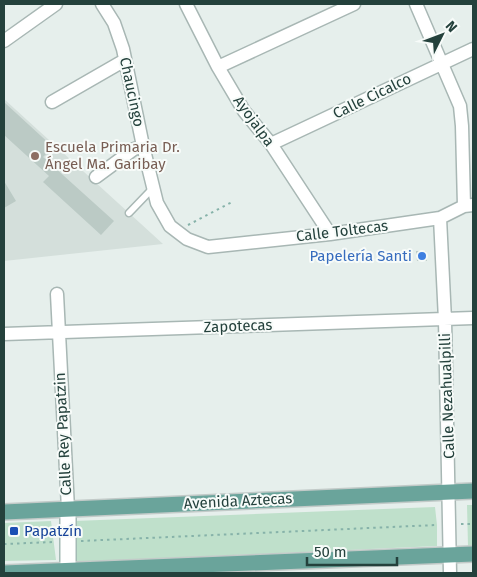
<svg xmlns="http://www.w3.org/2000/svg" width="477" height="577" font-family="'Fira Sans',sans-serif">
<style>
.built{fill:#d4dfdb}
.green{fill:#bfe0cb}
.building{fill:#bbcac5}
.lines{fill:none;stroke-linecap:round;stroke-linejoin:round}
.lane-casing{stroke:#a8b7b4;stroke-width:9}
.street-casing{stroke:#a8b7b4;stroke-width:15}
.secondary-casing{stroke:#a4bbb5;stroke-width:18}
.primary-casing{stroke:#c2cac8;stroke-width:18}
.path{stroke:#86b2a9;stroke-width:2;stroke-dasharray:2.5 4;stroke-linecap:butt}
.lane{stroke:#fff;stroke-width:6}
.street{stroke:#fff;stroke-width:12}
.secondary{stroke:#fff;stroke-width:15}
.primary{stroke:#6aa49b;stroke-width:15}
.education-dot{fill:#8d6e63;stroke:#f7fbf9;stroke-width:2}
.shop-dot{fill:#3f7fe0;stroke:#f7fbf9;stroke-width:2}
.transit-dot{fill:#1a4fb4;stroke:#f7fbf9;stroke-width:2}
.labels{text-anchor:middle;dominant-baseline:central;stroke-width:4;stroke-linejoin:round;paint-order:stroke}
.street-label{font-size:15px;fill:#24413c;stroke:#f7fbf9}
.education-label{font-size:15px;fill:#785e54;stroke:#f7fbf9;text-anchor:start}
.shop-label{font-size:15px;fill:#366cbe;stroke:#f7fbf9;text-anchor:end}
.transit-label{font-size:15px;fill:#164399;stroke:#f7fbf9;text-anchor:start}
</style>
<rect width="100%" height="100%" fill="#e6efec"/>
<path class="built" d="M4 99 129 213 163 244 4 261Z"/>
<path class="green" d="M467 505H473V545L468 546Z
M435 507 437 525V546L77 562 74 521Z
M51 521 56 560 4 561V523Z"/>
<path class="building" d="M4 102 53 147 43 157 114 221 101 235 43 182 49 176 4 135Z
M4 181 16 201 4 208Z
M416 251H426L427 261H417Z"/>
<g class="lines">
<defs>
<path id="lane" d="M129 213 153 188"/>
<path id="street" d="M102 4 114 23 123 49 143 146 157 203 170 226 187 239 208 247 330 234 440 218 464 206 473 205
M186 4 218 67 244 111 271 144 330 234
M416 4 460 106 462 126 464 206
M4 41 56 4
M218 67 354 4
M52 102 125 60
M271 144 473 49
M96 177 134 149 143 146
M440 218 445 320 450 573
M57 294 68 509
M4 334 473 318"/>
<path id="secondary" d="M68 509V573"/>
<path id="primary" d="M4 512 473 491
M4 573 473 554"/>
</defs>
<use href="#lane" class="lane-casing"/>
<use href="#street" class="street-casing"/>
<use href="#secondary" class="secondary-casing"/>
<use href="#primary" class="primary-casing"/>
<path class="path" d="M188 225 232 202
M461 524H473
M81 541 436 525
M4 544 54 542"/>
<use href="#lane" class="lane"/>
<use href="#street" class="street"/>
<use href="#secondary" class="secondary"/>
<use href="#primary" class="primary"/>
</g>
<circle class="education-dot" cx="35" cy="156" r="5"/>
<circle class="shop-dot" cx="422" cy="256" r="5"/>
<rect class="transit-dot" x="9" y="526" width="10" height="10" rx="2.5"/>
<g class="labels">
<g class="street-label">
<text transform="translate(132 92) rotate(78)">Chaucingo</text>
<text transform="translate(372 96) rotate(-26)">Calle Cicalco</text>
<text transform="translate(254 121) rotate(54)">Ayojalpa</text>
<text transform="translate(342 231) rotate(-7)">Calle Toltecas</text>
<text transform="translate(238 326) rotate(-2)">Zapotecas</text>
<text transform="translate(447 396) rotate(-92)">Calle Nezahualpilli</text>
<text transform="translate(63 434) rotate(-93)">Calle Rey Papatzin</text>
<text transform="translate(238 501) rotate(-3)">Avenida Aztecas</text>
</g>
<g class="education-label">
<text x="45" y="147">Escuela Primaria Dr.<tspan x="45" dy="17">Ángel Ma. Garibay</tspan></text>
</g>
<g class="shop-label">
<text x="412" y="256">Papelería Santi</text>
</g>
<g class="transit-label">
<text x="24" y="531">Papatzín</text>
</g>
</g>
<rect width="477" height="577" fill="none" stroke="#24413c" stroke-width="10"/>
<g transform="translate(442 35) rotate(48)" stroke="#f7fbf9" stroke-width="4" paint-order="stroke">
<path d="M0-4L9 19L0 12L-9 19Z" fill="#24413c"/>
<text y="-8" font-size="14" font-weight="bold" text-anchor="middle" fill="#24413c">N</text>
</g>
<path d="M307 557v8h90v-8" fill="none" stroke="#24413c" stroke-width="2.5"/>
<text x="314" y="557" font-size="15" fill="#24413c" stroke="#f7fbf9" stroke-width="4" paint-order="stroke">50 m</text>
</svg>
